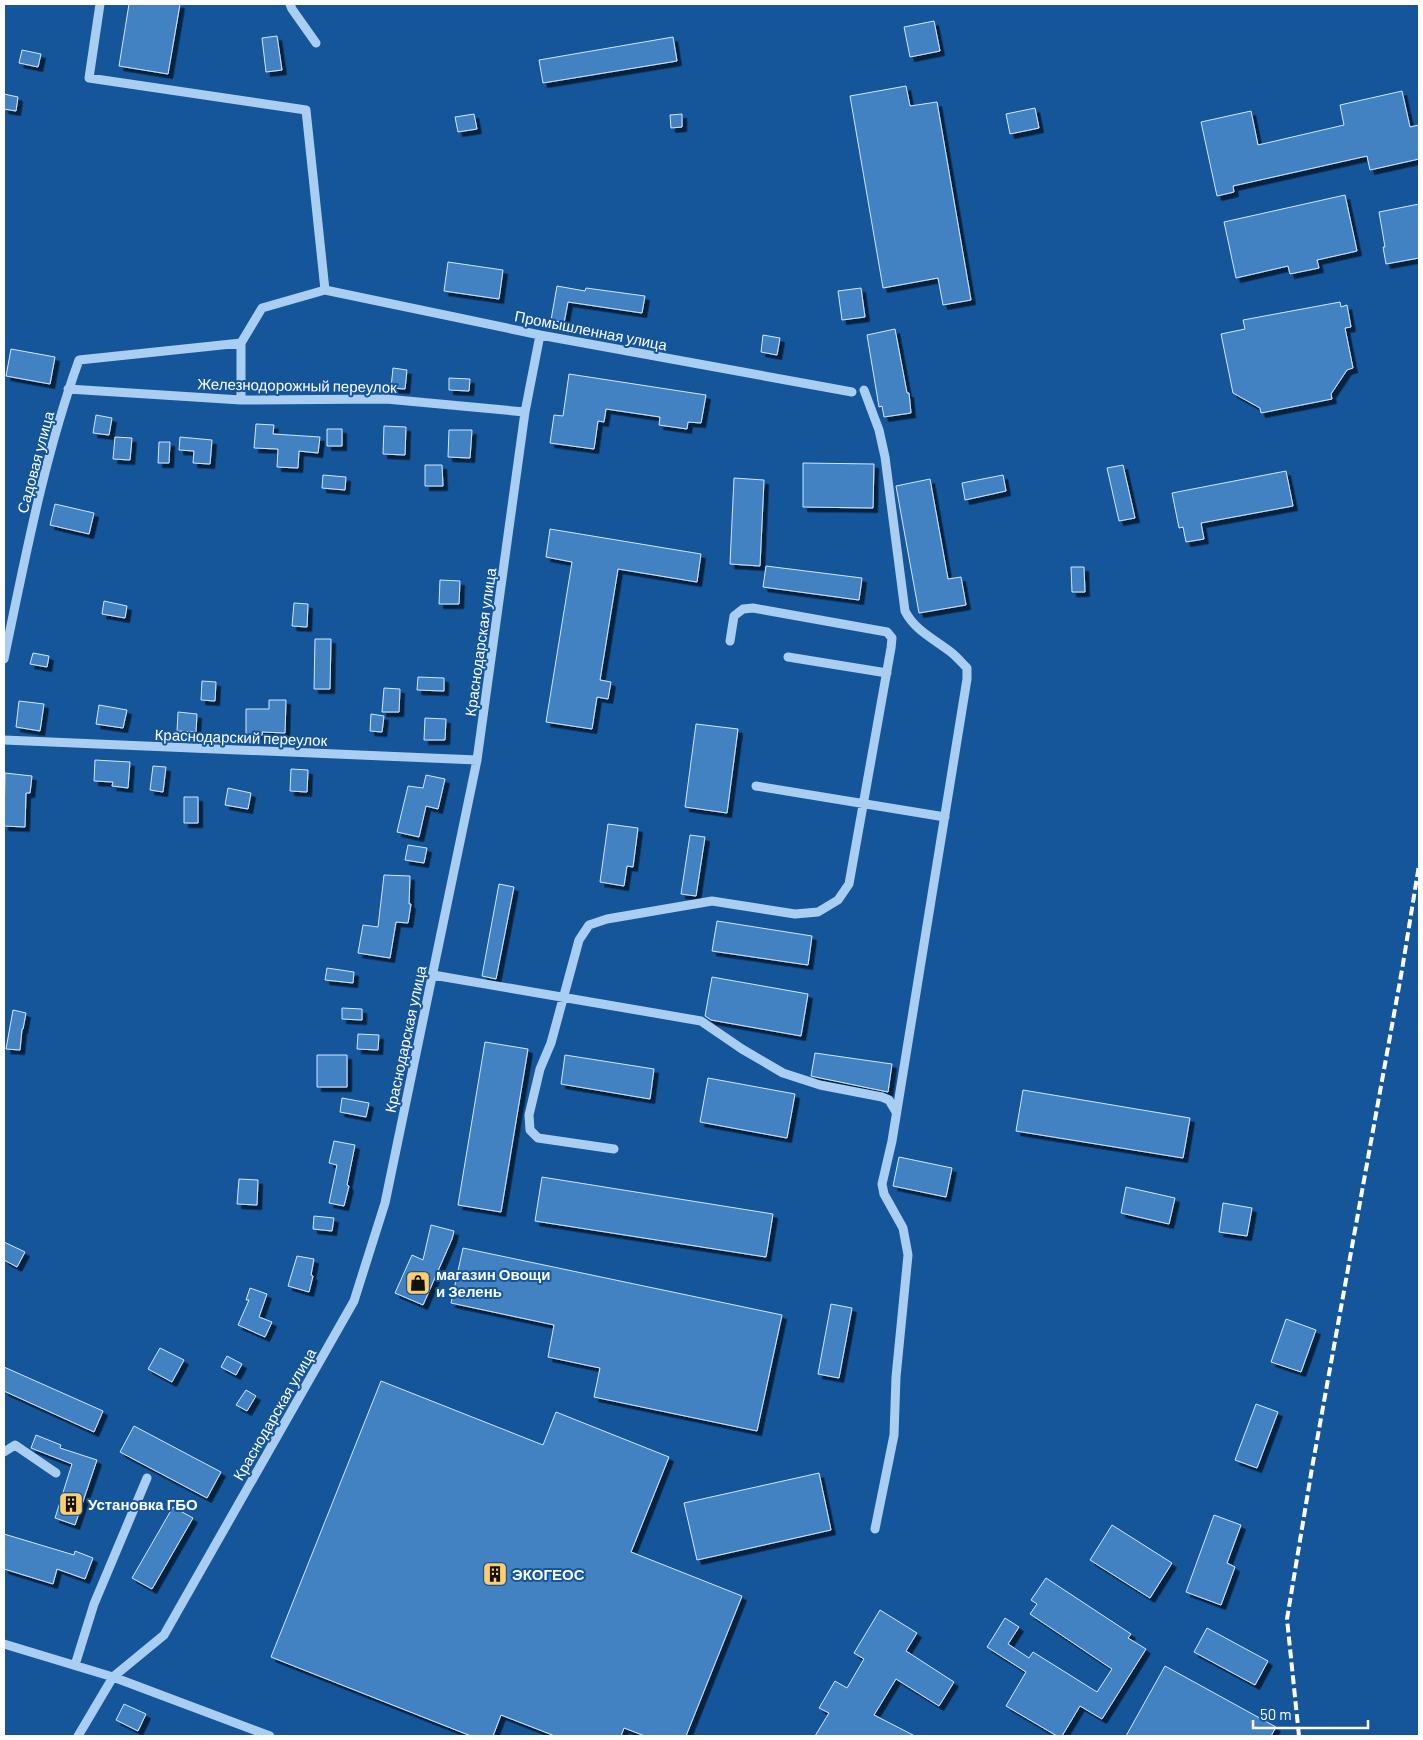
<svg xmlns="http://www.w3.org/2000/svg" width="1423" height="1740" font-family="Barlow,sans-serif">
<style>
.building{fill:#4381c2;stroke:#d1e7fd;filter:url(#shadow)}
.lines{fill:none;stroke-linecap:round;stroke-linejoin:round}
.minor{stroke:#a9cef2;stroke-width:9}
.rail{stroke:#fff;stroke-width:4;stroke-dasharray:9 4;stroke-linecap:butt}
.labels{text-anchor:middle;dominant-baseline:central;stroke-width:4;stroke-linejoin:round;paint-order:stroke}
.street-label{font-size:15px;fill:#fff;stroke:#155599}
.poi-label{font-size:15px;font-weight:bold;fill:#fff;stroke:#155599;text-anchor:start}
</style>
<defs>
<filter id="shadow"><feDropShadow dx="4.5" dy="4.5" stdDeviation="0" flood-color="#0009"/></filter>
</defs>
<rect width="100%" height="100%" fill="#155599"/>
<path class="building" d="M129 4H180L168 74 119 66Z
M934 21 940 51 910 57 904 27Z
M277 36 282 70 266 72 262 38Z
M673 37 677 61 543 83 539 60Z
M22 50 41 54 38 67 19 63Z
M906 86 910 106 937 102 971 300 943 305 938 278 883 288 850 96Z
M1402 91 1410 127 1419 125V159L1370 170 1367 156 1233 186 1234 192 1217 196 1201 122 1251 111 1258 145 1344 125 1340 105Z
M4 94 18 97 16 111 4 109Z
M1035 108 1039 128 1010 134 1006 114Z
M474 114 477 129 458 132 455 117Z
M682 114V127L671 128 670 115Z
M1345 195 1357 251 1317 260 1319 268 1290 274 1288 266 1236 278 1224 222Z
M1419 204V258L1386 264 1383 247H1385L1379 212Z
M448 262 503 270 499 299 444 291Z
M557 286 585 291 586 288 645 296 642 313 568 302 564 323 551 320Z
M861 288 865 317 842 320 838 291Z
M1340 302 1341 307 1347 305 1351 327 1345 328 1353 368 1347 370 1331 394 1332 399 1261 413 1260 408 1233 393 1221 334 1245 329 1243 320Z
M895 329 907 393H909L911 413 884 417 882 406 879 407 867 335Z
M763 335 780 338 777 355 761 352Z
M11 349 55 357 50 384 6 376Z
M393 368 407 370 405 389 391 388Z
M569 374 706 395 701 423 688 422 687 429 659 425 660 417 606 409 604 422 598 421 594 449 550 443 554 415 563 416Z
M449 378 470 379 469 391 449 390Z
M96 415 112 418 109 435 93 433Z
M256 424 274 425 273 434 320 437 318 453 299 451 298 468 277 467 278 449 254 448Z
M384 426 406 427 405 455 383 454Z
M327 429H342V446H327Z
M449 430H472L470 458 448 457Z
M115 437 132 438 130 460 113 459Z
M180 437 212 440 210 464 193 463 194 451 179 450Z
M159 442H170L169 463H158Z
M803 463 874 464 873 508 803 507Z
M425 465H442L443 486H425Z
M1123 465 1135 518 1119 521 1107 468Z
M1286 471 1293 506 1201 523 1204 539 1186 542 1183 527 1179 528 1172 493Z
M323 475 346 477 345 490 322 488Z
M1003 475 1006 491 965 500 962 483Z
M734 478 764 480 760 566 730 564Z
M930 479 948 579 961 577 966 605 919 613 896 486Z
M55 504 94 513 89 534 50 525Z
M550 529 701 554 697 582 618 569 600 680 611 682 608 699 597 697 592 729 546 722 572 562 546 557Z
M766 566 862 578 859 600 763 587Z
M1071 567H1084L1085 592H1072Z
M440 580 460 581 459 604H439Z
M104 601 127 606 125 618 102 614Z
M294 603 308 604 307 627 292 626Z
M315 639H331L330 689H314Z
M33 653 49 656 47 667 30 664Z
M418 677 444 678V691L417 690Z
M202 681 216 682 215 701 201 700Z
M384 688 400 689 399 712H382Z
M269 700H286L285 733 262 732 263 735H246V709H269Z
M19 701 44 704 40 731 16 727Z
M99 705 127 710 123 728 96 724Z
M178 712 197 714 196 732 177 731Z
M371 714 384 716 382 732 370 731Z
M425 718 446 719 445 740H424Z
M696 724 738 729 727 813 685 807Z
M95 760 130 762 128 788 112 786 113 782 94 781Z
M153 766 166 767 163 792 150 790Z
M291 769 308 770 307 792 290 791Z
M5 773 32 776 30 793H26L25 827 4 826Z
M426 775 445 779 438 809 426 806 419 837 397 832 408 786 423 788Z
M228 788 251 793 248 809 225 805Z
M184 797H198V823H184Z
M608 824 638 828 633 867 627 866 624 886 600 882Z
M690 835 705 837 696 896 681 894Z
M408 845 427 848 424 863 405 860Z
M384 875 410 876 409 904H411L408 923 396 922 390 958 358 953 363 925 378 927Z
M499 884 514 887 496 979 482 976Z
M717 921 812 936 808 965 712 951Z
M327 968 354 972 353 983 325 980Z
M712 977 808 994 801 1036 711 1020 705 1016Z
M342 1008 362 1009V1020L342 1019Z
M13 1010 26 1013 23 1029H22L20 1050 6 1049Z
M358 1034 379 1035 378 1050 357 1049Z
M485 1042 528 1049 501 1212 458 1205Z
M815 1053 892 1064 888 1092 811 1076Z
M317 1055H347V1087H317Z
M565 1055 654 1069 650 1099 561 1084Z
M708 1078 795 1094 787 1138 700 1122Z
M1023 1090 1190 1118 1183 1158 1016 1131Z
M342 1098 369 1103 366 1117 340 1112Z
M334 1141 355 1145 347 1185 349 1186 344 1206 329 1203 337 1165 329 1163Z
M899 1157 952 1168 946 1197 893 1186Z
M542 1177 773 1214 766 1257 535 1221Z
M239 1179 258 1180 257 1205 237 1204Z
M1126 1187 1175 1198 1169 1224 1121 1213Z
M1223 1203 1252 1208 1247 1236 1219 1232Z
M314 1216 334 1218 332 1231 313 1229Z
M431 1225 454 1231 452 1239 423 1305 395 1293 412 1255 423 1260Z
M4 1242 25 1252 17 1267 4 1260Z
M463 1248 782 1315 757 1431 594 1397 600 1368 548 1357 554 1325 451 1303Z
M297 1256 314 1259 311 1275 313 1276 309 1292 288 1286Z
M250 1288 267 1294 259 1317 272 1322 265 1337 238 1325 249 1300H246Z
M831 1304 852 1308 839 1378 818 1374Z
M1286 1319 1316 1330 1301 1372 1271 1362Z
M160 1348 184 1360 172 1382 148 1369Z
M227 1356 242 1364 236 1375 221 1367Z
M4 1367 103 1411 94 1432 4 1391Z
M381 1381 543 1445 556 1412 669 1457 631 1552 742 1596 686 1736H645L624 1728 621 1736H555L501 1715 493 1736H471L271 1657Z
M246 1390 256 1396 247 1411 236 1405Z
M1256 1404 1278 1412 1257 1468 1235 1460Z
M134 1426 221 1472 207 1498 120 1452Z
M36 1435 61 1445 60 1448 97 1460 75 1525 55 1518 72 1464 31 1448Z
M819 1473 831 1530 697 1560 684 1503Z
M173 1507 193 1518 152 1589 132 1578Z
M1214 1515 1241 1525 1227 1563 1235 1567 1221 1605 1186 1592Z
M1112 1525 1172 1563 1150 1598 1090 1560Z
M4 1534 74 1555 75 1551 93 1558 85 1579 57 1569 53 1584 4 1569Z
M1046 1578 1131 1634 1128 1638 1146 1649 1102 1719 1080 1706 1062 1736H1057L1006 1706 1026 1672 987 1647 1005 1618 1019 1627 1008 1644 1029 1658 1033 1652 1097 1692 1112 1669 1030 1614 1037 1604 1031 1600Z
M880 1610 917 1633 906 1651 954 1682 939 1706 896 1679 874 1715 915 1736H815L829 1713 819 1708 835 1681 847 1688 864 1659 854 1653Z
M1207 1628 1268 1661 1255 1685 1194 1652Z
M1165 1666 1276 1727 1271 1736H1126Z
M124 1704 146 1714 138 1731 116 1720Z"/>
<g class="lines">
<path class="minor" d="M100 4 89 78 306 110 325 290 262 308 241 343V400
M290 4 292 9 316 43
M325 290 540 335 852 392
M68 389 241 400 386 399 525 412
M864 390 879 430 885 457 905 611C915 631 936 640 952 653 958 658 962 663 967 668V679L892 1141 882 1184 884 1194 903 1228 908 1255 896 1377 894 1435 875 1529
M788 657 887 673
M4 659C25 559 44 457 79 360L241 343
M4 740 477 760
M756 786 945 817
M433 975 701 1021 742 1049 783 1073 820 1085 882 1097 889 1100 896 1112
M614 1149 538 1138 530 1130 529 1115 540 1069 551 1043 579 940 589 925 607 919 712 901 795 914 818 912 838 900 849 884 891 648 892 638 887 632 753 608 743 609 734 616 730 641
M4 1452 15 1445 56 1473
M4 1644 113 1677 270 1736
M75 1665 94 1604 147 1478
M78 1736 113 1677 164 1635 354 1301 385 1203 477 760 525 412 540 335"/>
<path class="rail" d="M1299 1736 1287 1619 1312 1468 1402 970 1419 865"/>
</g>
<defs>
<symbol id="shop-square" viewBox="-11 -11 22 22"><rect x="-9" y="-9" width="18" height="18" rx="4" fill="#ffcd6a" stroke="#155599"/><path d="M-5-2.5h2.3a2.7 3.5 0 0 1 5.4 0H5L5.5 6h-11ZM-1.5-2.5h3a1.5 2.3 0 0 0-3 0Z" fill="#111"/></symbol>
<symbol id="building-square" viewBox="-11 -11 22 22"><rect x="-9" y="-9" width="18" height="18" rx="4" fill="#ffcd6a" stroke="#155599"/><path d="M-4-6H4V6H1V3H-1V6H-4ZM-2.5-4.3h1.7v1.8h-1.7ZM.8-4.3h1.7v1.8H.8ZM-2.5-1h1.7V.8h-1.7ZM.8-1h1.7V.8H.8Z" fill="#111"/></symbol>
</defs>
<g fill-rule="evenodd">
<use href="#shop-square" x="404" y="1269" width="28" height="28"/>
<use href="#building-square" x="57" y="1490" width="28" height="28"/>
<use href="#building-square" x="481" y="1560" width="28" height="28"/>
</g>
<g class="labels">
<g class="street-label">
<text transform="translate(591 330) rotate(11)">Промышленная улица</text>
<text transform="translate(297 385) rotate(1)">Железнодорожный переулок</text>
<text transform="translate(35 462) rotate(-75)">Садовая улица</text>
<text transform="translate(480 642) rotate(-82)">Краснодарская улица</text>
<text transform="translate(241 737) rotate(2)">Краснодарский переулок</text>
<text transform="translate(405 1039) rotate(-78)">Краснодарская улица</text>
<text transform="translate(274 1414) rotate(-60)">Краснодарская улица</text>
</g>
<g class="poi-label">
<text x="436" y="1274">магазин Овощи<tspan x="436" dy="17">и Зелень</tspan></text>
<text x="88" y="1504">Установка ГБО</text>
<text x="512" y="1574">ЭКОГЕОС</text>
</g>
</g>
<rect width="1423" height="1740" fill="none" stroke="#ffffff" stroke-width="10"/>
<path d="M1253 1720v8h115v-8" fill="none" stroke="#ffffff" stroke-width="2.5"/>
<text x="1260" y="1720" font-size="15" fill="#ffffff" stroke="#155599" stroke-width="4" paint-order="stroke">50 m</text>
</svg>
